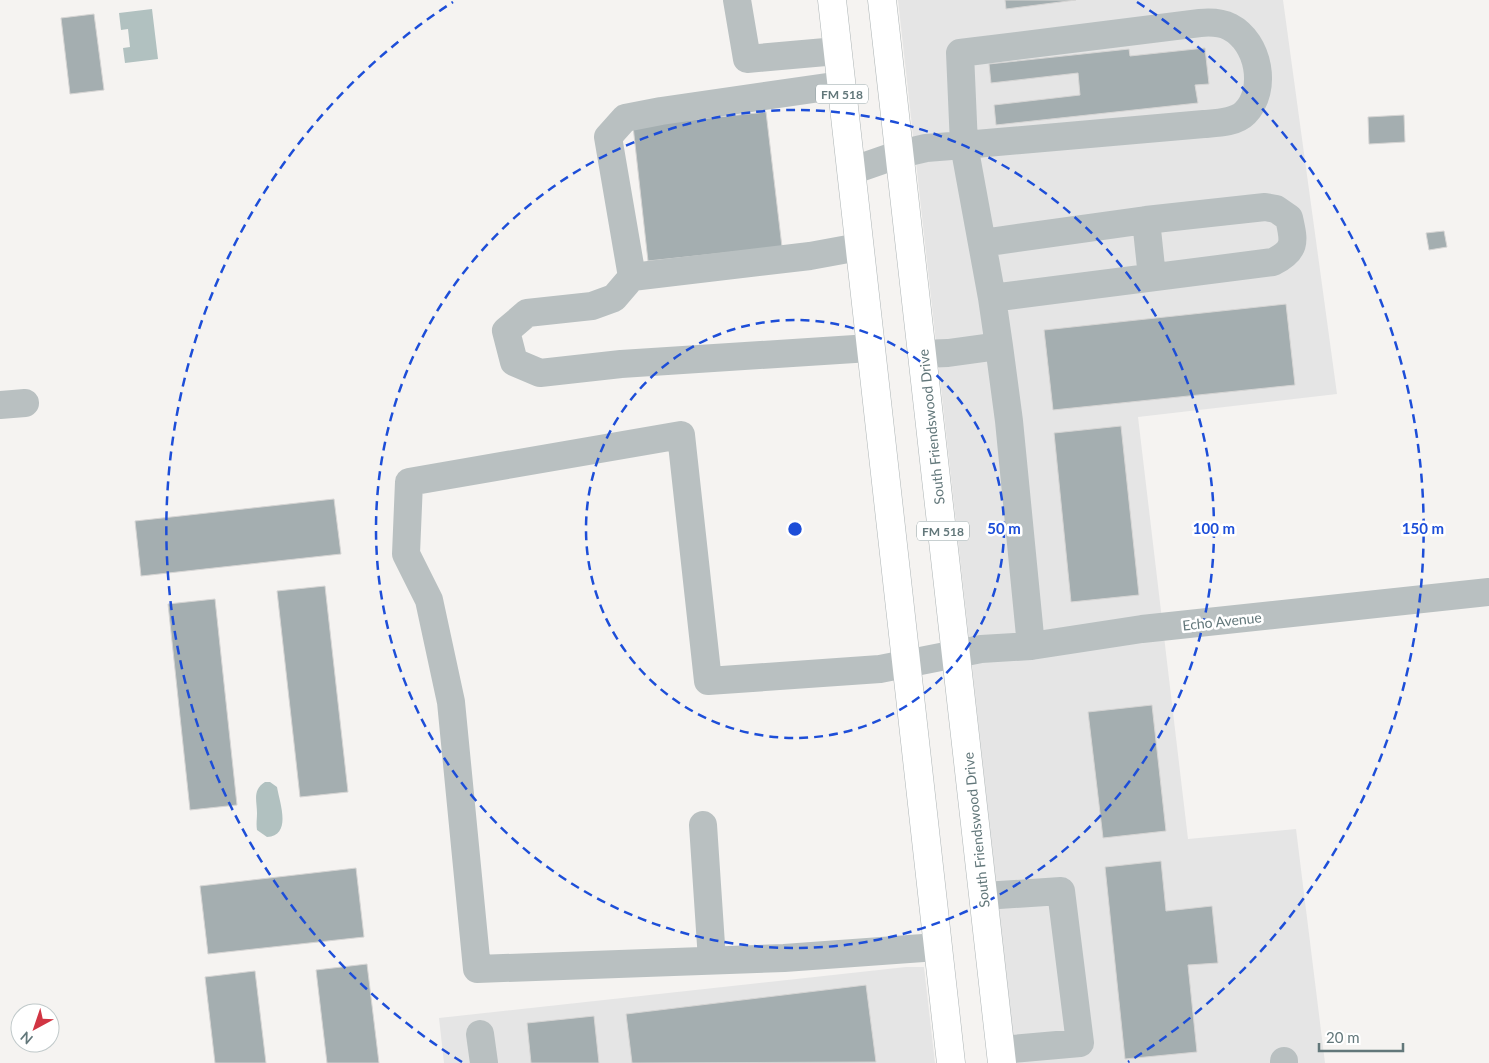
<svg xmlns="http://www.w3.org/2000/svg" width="1489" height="1063" font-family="Lato,sans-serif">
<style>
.built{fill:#e5e5e5}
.water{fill:#b1c1c0}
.building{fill:#a4aeb0;stroke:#d6d5d4}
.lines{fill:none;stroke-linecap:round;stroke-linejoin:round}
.major-casing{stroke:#adb4b5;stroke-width:29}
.minor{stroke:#b9c0c1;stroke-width:28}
.major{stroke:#fff;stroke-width:28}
.ring{fill:none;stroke:#1d4ed8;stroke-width:2.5;stroke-dasharray:9 6}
.labels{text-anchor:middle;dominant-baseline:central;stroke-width:5;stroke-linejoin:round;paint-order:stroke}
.shield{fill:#fff;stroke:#91a0a2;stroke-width:1}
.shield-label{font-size:12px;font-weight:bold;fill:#62777a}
.street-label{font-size:14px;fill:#62777a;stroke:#fff}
.centre{fill:#1d4ed8;stroke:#fff;stroke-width:2.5}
.ring-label{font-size:15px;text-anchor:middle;font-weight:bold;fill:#1d4ed8;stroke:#fff;stroke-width:5;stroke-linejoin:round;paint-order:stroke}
</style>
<rect width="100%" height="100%" fill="#f5f3f1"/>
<path class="built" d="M898 0H1283L1337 394 1138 417 1188 839 1296 829 1325 1063H1016Z
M906 967H924L935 1063H444L439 1018Z"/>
<path class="water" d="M152 9 158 59 125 63 123 48 130 47 128 29 121 30 119 13Z
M265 782H270L277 787C280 804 292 835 267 837L257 830C256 824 257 819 257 813 257 801 252 790 265 782Z"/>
<path class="building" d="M1005 0H1076L1006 9Z
M94 14 104 90 70 94 61 18Z
M1205 48 1209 84 1195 85 1198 103 996 125 994 105 1080 95 1078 73 991 83 989 64 1129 49 1130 56Z
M766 112 782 247 648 261 633 126Z
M1404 115 1405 142 1369 144 1368 117Z
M1444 231 1447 247 1429 250 1426 233Z
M1286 304 1295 385 1053 410 1044 330Z
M1121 426 1139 595 1071 602 1054 433Z
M334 499 341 554 141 576 135 521Z
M325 586 348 792 300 797 277 591Z
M215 599 237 805 190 810 168 604Z
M1152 705 1166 831 1103 838 1088 712Z
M1161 861 1166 911 1212 906 1218 963 1188 965 1197 1052 1125 1059 1105 867Z
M356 868 364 937 208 954 200 886Z
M367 964 379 1063H327L316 970Z
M255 971 266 1063H215L205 977Z
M866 985 876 1062 632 1063 626 1014Z
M594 1016 599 1063H531L527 1023Z"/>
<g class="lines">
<defs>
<path id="major" d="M832 0 951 1063
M882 0 1002 1063"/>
</defs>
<use href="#major" class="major-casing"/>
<path class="minor" d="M737 0 747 59 837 51
M841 85 661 111 625 118 608 137 632 277 810 256 859 247
M851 171 900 154 926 148 964 145 1204 124C1217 123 1235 123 1245 113 1268 90 1259 42 1230 27 1220 22 1210 22 1200 23L960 53 964 145 992 298 999 346 1009 421 1031 646
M1146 220 1152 277
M982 243 1146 220 1265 207 1276 209 1289 218C1294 241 1297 250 1273 262L992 298
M632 277 614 298 592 306 527 313 506 331 514 362 540 373 621 364 870 348
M922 354 948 353 999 346
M0 405 25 403
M703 825 712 960
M984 896 1061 891 1080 1043 1001 1050
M937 947 784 958 477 969 451 702 429 600 406 554 409 482 681 435 708 681 880 669 981 649 1031 646 1142 629 1489 592
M480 1034 484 1063
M1284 1061V1063"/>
<use href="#major" class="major"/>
</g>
<g class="ring">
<circle cx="795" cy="529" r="209"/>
<circle cx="795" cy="529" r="419"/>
<path d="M462 1062A628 628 0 0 1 453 2M1137 2A628 628 0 0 1 1128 1062"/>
</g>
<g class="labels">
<g class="shield">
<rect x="816" y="84.5" width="52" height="19" rx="4"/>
<rect x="917" y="521.5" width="52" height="19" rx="4"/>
</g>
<g class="shield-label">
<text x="842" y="94">FM 518</text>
<text x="943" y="531">FM 518</text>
</g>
<g class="street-label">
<text transform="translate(931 427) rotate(-96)">South Friendswood Drive</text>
<text transform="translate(1222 621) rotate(-6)">Echo Avenue</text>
<text transform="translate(976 830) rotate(-96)">South Friendswood Drive</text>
</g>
</g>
<circle cx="795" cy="529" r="8" class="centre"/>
<g class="ring-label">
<text x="1004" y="534">50 m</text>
<text x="1214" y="534">100 m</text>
<text x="1423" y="534">150 m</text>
</g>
<g transform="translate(35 1028) rotate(220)"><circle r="24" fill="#ffffff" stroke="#c0c9ca"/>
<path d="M0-4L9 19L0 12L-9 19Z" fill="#d13543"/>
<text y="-8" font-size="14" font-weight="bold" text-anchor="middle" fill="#62777a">N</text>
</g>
<path d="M1319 1043v8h84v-8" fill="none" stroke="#62777a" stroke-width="2.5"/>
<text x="1326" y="1043" font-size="15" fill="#62777a" stroke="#ffffff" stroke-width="4" paint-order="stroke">20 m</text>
</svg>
